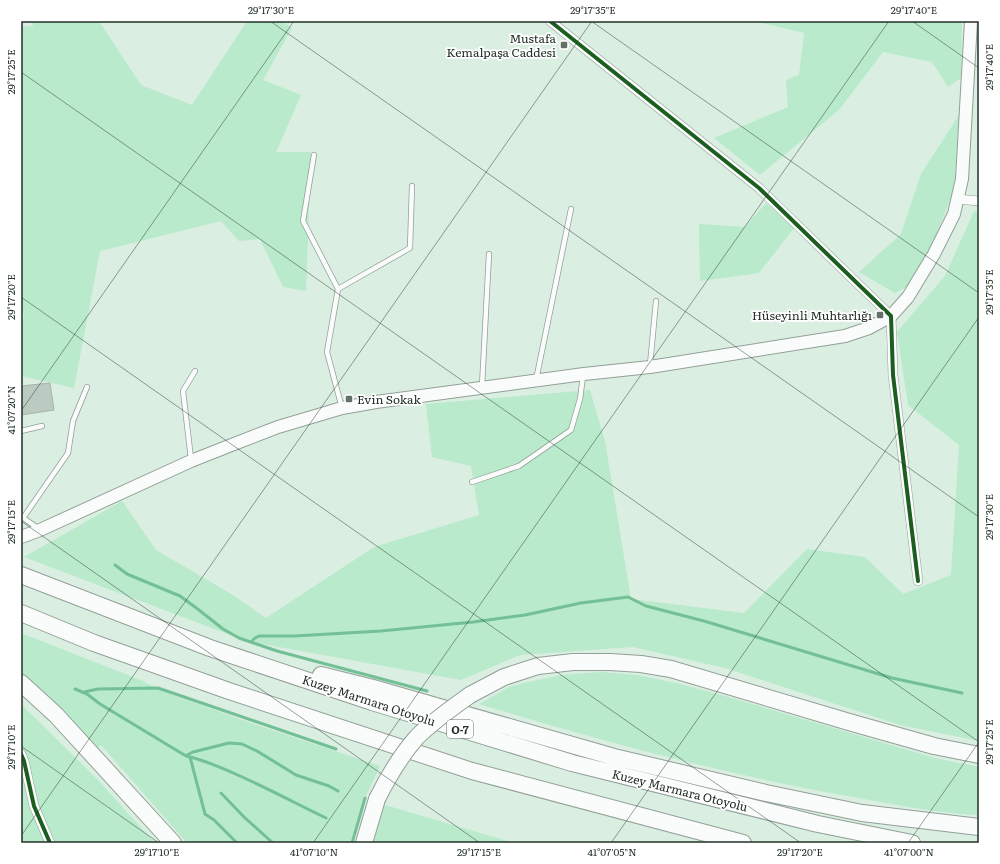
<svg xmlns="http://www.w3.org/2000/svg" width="1000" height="864" font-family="Literata,serif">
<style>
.green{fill:#b8eacb}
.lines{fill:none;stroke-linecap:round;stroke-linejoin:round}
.stream{stroke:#73c096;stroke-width:3}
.building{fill:#bccbc2;stroke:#a6b4ab}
.lane-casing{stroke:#92a097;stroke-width:6}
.street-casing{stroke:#92a097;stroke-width:10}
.secondary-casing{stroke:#92a097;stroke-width:14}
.highway-casing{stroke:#92a097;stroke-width:18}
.lane{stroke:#fafcfb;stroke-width:4.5}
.street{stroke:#fafcfb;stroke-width:9}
.secondary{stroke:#fafcfb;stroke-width:12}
.highway{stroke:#fafcfb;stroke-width:16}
.highway-bridge-casing{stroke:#92a097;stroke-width:18;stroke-linecap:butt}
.highway-bridge{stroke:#fafcfb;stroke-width:16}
.cycleway-casing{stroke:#fff;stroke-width:6}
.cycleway{stroke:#1b5e20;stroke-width:4}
.ticks{fill:none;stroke:#223027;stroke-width:1;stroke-opacity:0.45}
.poi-dot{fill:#637268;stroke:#fff;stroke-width:1.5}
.labels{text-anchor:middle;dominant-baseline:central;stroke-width:3.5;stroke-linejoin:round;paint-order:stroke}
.shield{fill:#fff;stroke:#646e68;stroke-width:1}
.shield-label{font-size:11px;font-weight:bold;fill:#223027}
.poi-label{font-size:12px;fill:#223027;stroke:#fff;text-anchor:end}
.street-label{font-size:12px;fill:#223027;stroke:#fff}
.neatline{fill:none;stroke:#223027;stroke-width:1.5}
.ticks-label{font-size:10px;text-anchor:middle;fill:#223027}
</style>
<rect width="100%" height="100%" fill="#dbeee2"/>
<path class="green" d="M32 21H99L141 85 192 105 247 21H282L292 28 263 80 301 95 276 152H311L306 291 283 287 260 239 239 241 221 221 100 251 74 388 21 376V335L24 314 21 311V27L33 26Z
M753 21H962L961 78 948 87 932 62 883 52 839 110 760 175 714 138 788 107 786 80 799 75 804 33Z
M959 115 954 190 918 281 895 293 859 272 901 234 921 174Z
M766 203 794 228 759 273 700 281 699 224 745 227Z
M974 211 979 212V741L900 725 725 668 633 647 520 655 461 680 246 641 24 557 122 501 156 550 233 595 266 618 374 547 479 515 471 466 432 457 426 404 590 390 605 441 631 599 744 613 807 549 865 557 903 594 951 575 959 445 908 405 897 332 945 276Z
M21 633 143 681 159 690 257 725 380 766 366 796 364 795 350 843H187L101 745 97 748 21 673Z
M601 672 637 675 680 684 725 696 935 758 979 767V815C933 813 887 803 842 795 719 773 598 740 479 704L509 687 524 683 561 675Z
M21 704 97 779 155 843H21Z
M385 805 514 843H373L379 821Z"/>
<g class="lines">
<path class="stream" d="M115 565 127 574 180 596 199 610 223 629 239 638 277 651 427 691
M251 642 255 638 259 636H294L381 631 473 622 525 615 581 603 628 597 646 606 704 621 892 678 962 693
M75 689 87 694 100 704 186 756C205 760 222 768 240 776 269 789 297 804 326 818
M84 692 98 689 158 688 336 749
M187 755 193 752 229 743 242 744 257 751 296 775 329 786 338 791
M190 757 205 814 214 820 237 843
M221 793 244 817 273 843
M352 843 365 798"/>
</g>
<path class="building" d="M50 383 54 410 21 415V386Z"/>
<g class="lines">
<defs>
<path id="lane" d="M314 155 303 221 338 289 327 352 342 408
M338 289 410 248 412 186
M650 365 656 301
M536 380 571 209
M482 386 489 254
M21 431 42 426
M191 459 183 391 195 371
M472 482 519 466 571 430 580 399 583 376
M22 517 39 529
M23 518 68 453 73 421 87 387"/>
<path id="street" d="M550 21 759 188 891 316 893 375 918 581
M957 199 979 201
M21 754 24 761 34 806 50 843"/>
<path id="secondary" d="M21 537 40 530 191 461 234 444 278 427 342 408 376 402 584 374 650 367 845 336 869 328 891 316 908 297 934 254 954 214 962 179 971 21"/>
<path id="highway" d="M21 575 210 648 372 702 572 763 818 824 912 843
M21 613 94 643 229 691 472 771 743 843
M321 675 373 688 614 757 766 793 862 813 979 827
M21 683 56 715 173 843
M470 695 504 677 538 666 573 662H610L641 664 671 669 849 722 934 746 979 755
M364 843 377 799"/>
</defs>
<use href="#lane" class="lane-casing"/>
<use href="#street" class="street-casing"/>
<use href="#secondary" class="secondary-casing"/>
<use href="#highway" class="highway-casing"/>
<use href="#lane" class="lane"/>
<use href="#street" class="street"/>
<use href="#secondary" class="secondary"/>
<use href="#highway" class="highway"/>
<defs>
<path id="highway-bridge" d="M377 799C388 777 401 755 417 737 433 721 452 708 470 695"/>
</defs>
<use href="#highway-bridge" class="highway-bridge-casing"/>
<use href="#highway-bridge" class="highway-bridge"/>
<defs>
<path id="cycleway" d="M550 21 759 188 891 316 893 375 918 581
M21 754 24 761 34 806 50 843"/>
</defs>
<use href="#cycleway" class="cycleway-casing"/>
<use href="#cycleway" class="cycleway"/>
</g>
<path class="ticks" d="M270 21 979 517M591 21 979 293M912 21 979 68M21 72 979 742M21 297 801 843M21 411 294 21M21 521 480 843M21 746 159 843M21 836 592 21M313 843 889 21M611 843 979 317M908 843 979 742"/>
<g class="poi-dot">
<rect x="560" y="41" width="8" height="8" rx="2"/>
<rect x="876" y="311" width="8" height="8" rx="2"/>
<rect x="345" y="395" width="8" height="8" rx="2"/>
</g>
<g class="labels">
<rect class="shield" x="447" y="720" width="26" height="18" rx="3"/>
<g class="shield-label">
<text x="460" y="729">O-7</text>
</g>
<g class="poi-label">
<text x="556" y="38">Mustafa<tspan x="556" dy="14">Kemalpaşa Caddesi</tspan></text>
<text x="872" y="315">Hüseyinli Muhtarlığı</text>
<text x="357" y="399" text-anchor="start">Evin Sokak</text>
</g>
<g class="street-label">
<text transform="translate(369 700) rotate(18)">Kuzey Marmara Otoyolu</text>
<text transform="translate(680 790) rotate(14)">Kuzey Marmara Otoyolu</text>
</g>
</g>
<rect width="1000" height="864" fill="none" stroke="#ffffff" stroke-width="44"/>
<rect x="22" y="22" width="956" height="820" class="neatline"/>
<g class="ticks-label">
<text x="271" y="14">29°17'30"E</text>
<text x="593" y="14">29°17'35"E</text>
<text x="914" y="14">29°17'40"E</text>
<text transform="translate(989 67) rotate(-90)" y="4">29°17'40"E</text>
<text transform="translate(11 72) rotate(-90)" y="4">29°17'25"E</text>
<text transform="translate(989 292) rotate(-90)" y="4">29°17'35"E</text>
<text transform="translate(11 297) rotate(-90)" y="4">29°17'20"E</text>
<text transform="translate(11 410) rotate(-90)" y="4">41°07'20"N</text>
<text transform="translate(989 517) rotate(-90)" y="4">29°17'30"E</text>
<text transform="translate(11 522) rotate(-90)" y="4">29°17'15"E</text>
<text transform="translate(989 742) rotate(-90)" y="4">29°17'25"E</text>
<text transform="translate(11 747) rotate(-90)" y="4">29°17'10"E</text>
<text x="157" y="856">29°17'10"E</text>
<text x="314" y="856">41°07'10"N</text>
<text x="479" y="856">29°17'15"E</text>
<text x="612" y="856">41°07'05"N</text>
<text x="800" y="856">29°17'20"E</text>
<text x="909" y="856">41°07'00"N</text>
</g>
</svg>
